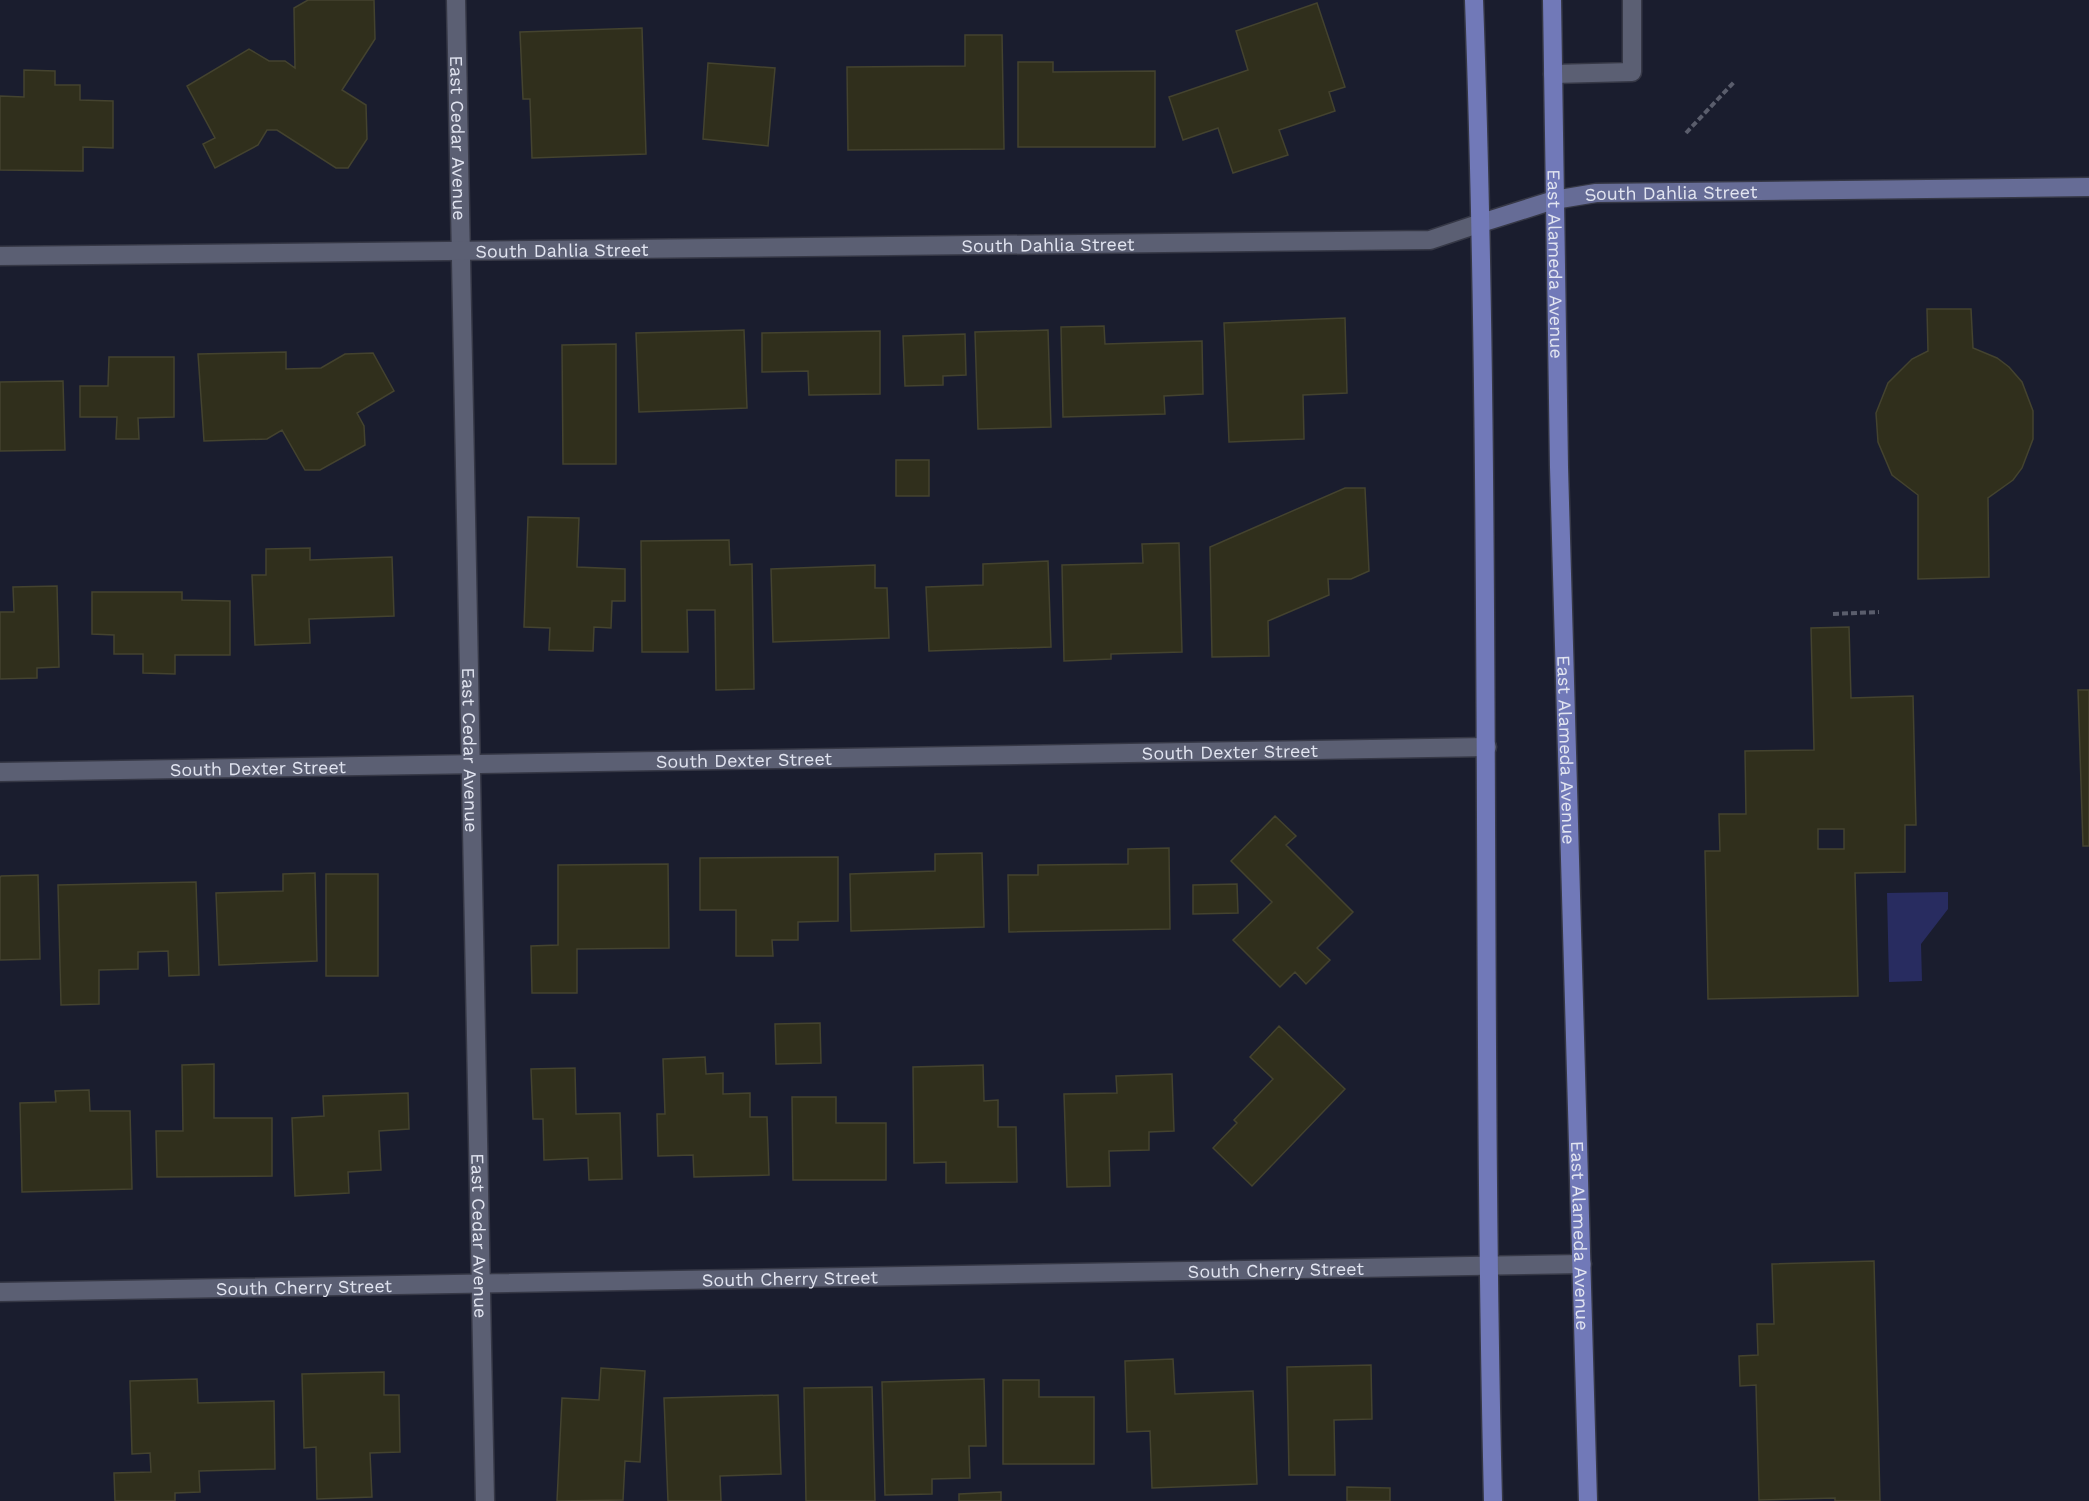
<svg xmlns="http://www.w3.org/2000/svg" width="2089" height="1501" font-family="'Work Sans',sans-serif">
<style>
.green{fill:#282c60}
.building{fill:#302f1c;stroke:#44432f;stroke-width:1.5;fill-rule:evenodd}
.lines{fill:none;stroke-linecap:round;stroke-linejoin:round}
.lane-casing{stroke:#363846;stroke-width:21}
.street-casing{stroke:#363846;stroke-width:21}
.secondary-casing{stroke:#363846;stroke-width:21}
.primary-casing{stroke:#363846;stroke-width:21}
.path{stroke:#5a5d6c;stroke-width:4;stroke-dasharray:6 3;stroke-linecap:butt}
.lane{stroke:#5b5f73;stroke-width:18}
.street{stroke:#5b5f73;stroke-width:18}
.secondary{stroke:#666c96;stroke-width:18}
.primary{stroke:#7179b8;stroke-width:18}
.labels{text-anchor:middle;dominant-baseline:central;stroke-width:5;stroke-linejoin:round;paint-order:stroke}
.street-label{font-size:18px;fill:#e1e4f0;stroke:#07080f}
</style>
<rect width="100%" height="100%" fill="#1a1d2e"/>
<path class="green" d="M1948 892V909L1921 944 1922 981 1889 982 1887 893Z"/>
<path class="building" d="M308 0H374L375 39 342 90 366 105 367 139 348 168H336L277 130H267L258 145 215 168 203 144 215 138 187 86 249 49 269 61H285L295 68 294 8Z
M1317 3 1345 87 1329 92 1335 111 1279 130 1288 155 1233 173 1218 128 1183 140 1169 97 1248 70 1236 31Z
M642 28 646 154 532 158 530 99H523L520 32Z
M965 35H1002L1004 149 848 150 847 67 965 66Z
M1018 62H1053V72L1155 71V147H1018Z
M708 63 775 68 768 146 703 139Z
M24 70 55 71V85H80V100L113 101V148L83 147V171L0 170V96L24 97Z
M1927 309H1971L1973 348 1997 358 2009 367 2022 382 2033 411V439L2022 468 2013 480 1988 498 1989 577 1918 579V495L1892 475 1878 442 1876 413 1888 383 1912 359 1928 351Z
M1345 318 1347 393 1303 395 1304 439 1229 442 1224 323Z
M1104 326 1105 344 1202 341 1203 394 1164 396 1165 414 1063 417 1061 327Z
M744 330 747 408 639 412 636 333Z
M1048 330 1051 427 978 429 975 332Z
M880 331V394L809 395 808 371 762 372V333Z
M965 334 966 375 943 376V385L905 386 903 336Z
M616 344V464H563L562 345Z
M286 352V369L321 368 345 354 373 353 394 391 357 413 364 426 365 445 320 470H305L282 430 267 439 204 441 198 354Z
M109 357H174V417L138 418 139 439H116L117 417H80V386H108Z
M63 381 65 450 0 451V382Z
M896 460H929V496H896Z
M1345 488H1365L1369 571 1351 579H1328L1329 595 1268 621 1269 656 1212 657 1210 547Z
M528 517 579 518 577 567 625 569V601H612L611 628 594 627 593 651 549 650 550 628 524 627Z
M729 540 730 565 752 564 754 689 716 690 715 610H687L688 652H642L641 541Z
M1179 543 1182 652 1111 654V659L1064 661 1062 565 1143 563 1142 544Z
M310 548V560L392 557 394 616 309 619 310 643 255 645 252 575H266V549Z
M1048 561 1051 647 929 651 926 587 983 585V564Z
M875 565V588H887L889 638 773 642 771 569Z
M57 586 59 667 37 668V678L0 679V612H14L13 587Z
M92 592H182V600L230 601V655H175V674L143 673V654H114V635L92 634Z
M1849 627 1851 698 1913 696 1916 825H1905V872L1855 873 1858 996 1708 999 1705 851H1720L1719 814H1746L1745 751 1814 750 1811 628ZM1818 829H1844V849H1818Z
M2078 690H2089V846H2083Z
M1275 816 1296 836 1286 845 1353 912 1317 948 1330 960 1306 984 1295 972 1280 987 1233 940 1272 902 1231 861Z
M1169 848 1170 929 1009 932 1008 875H1038V865L1128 864V849Z
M982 853 984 927 851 931 850 874 935 871V854Z
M838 857V921L798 922V940H772L773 956H736V910H700V858Z
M668 864 669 948 577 949V993H532L531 946 558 945V865Z
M315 873 317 961 219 965 216 893 283 891V874Z
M326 874H378V976H326Z
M38 875 40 959 0 960V878L1 876Z
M196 882 199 975 169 976 168 951 138 952V969L99 970V1004L61 1005 58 885Z
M1237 884 1238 913 1193 914V885Z
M820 1023 821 1063 776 1064 775 1024Z
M1279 1026 1345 1089 1252 1186 1213 1148 1237 1123 1234 1120 1273 1079 1250 1057Z
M705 1057 706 1074 723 1073V1094L750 1093V1117H767L769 1175 694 1177 693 1155 658 1156 657 1114H665L663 1059Z
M214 1064V1118H272V1176L157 1177 156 1131H183L182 1065Z
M983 1065 984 1101 998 1100V1127H1016L1017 1182 946 1183V1162L914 1163 913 1067Z
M575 1068 576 1114 620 1113 622 1179 589 1180 588 1158 544 1160 543 1119H533L531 1069Z
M1172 1074 1174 1131 1149 1132V1150L1109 1151 1110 1186 1067 1187 1064 1094 1117 1093 1116 1076Z
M89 1090 90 1111H130L132 1189 22 1192 20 1103 56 1102 55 1091Z
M408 1093 409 1129 379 1131 381 1170 348 1172 349 1193 295 1196 292 1118 324 1116 323 1096Z
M792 1097H836V1123H886V1180H793Z
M1874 1261 1880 1501H1835V1498L1759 1500 1756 1385 1740 1386 1739 1356 1758 1355 1757 1324H1774L1772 1264Z
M1173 1359 1175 1394 1253 1391 1257 1484 1152 1488 1150 1431 1127 1432 1125 1361Z
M1371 1365 1372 1419 1334 1420 1335 1475H1289L1287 1367Z
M601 1368 645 1371 640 1462 625 1461 623 1500 557 1501 562 1398 599 1400Z
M384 1372V1395H399L400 1452 370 1453 372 1497 317 1499 316 1447 304 1448 302 1374Z
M197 1379 198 1403 274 1401 275 1469 199 1471 200 1492 175 1493V1501H115L114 1473 151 1472 150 1453 132 1454 130 1381Z
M984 1379 986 1446H969L970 1478 932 1479V1494L885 1495 882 1382Z
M1003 1380H1039V1397H1094V1464H1003Z
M872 1387 875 1501H806L804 1388Z
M778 1395 781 1474 720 1476 721 1501H668L664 1398Z
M1347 1487 1390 1488V1501H1347Z
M1001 1492V1501H959V1494Z"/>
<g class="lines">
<defs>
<path id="lane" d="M1553 74 1632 72V0"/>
<g id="street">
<path id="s1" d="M456 0 485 1501"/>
<path id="s2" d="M0 256 1430 240 1481 223"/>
<path id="s3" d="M0 772 1487 747"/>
<path id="s4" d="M0 1292 1582 1264"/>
</g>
<g id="secondary">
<path id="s5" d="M1481 223 1554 200 1596 193 2089 187"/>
</g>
<g id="primary">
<path d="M1474 0C1492 500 1481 1001 1493 1501"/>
<path id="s6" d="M1552 0 1559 467 1588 1501"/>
</g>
</defs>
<use href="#lane" class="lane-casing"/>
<use href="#street" class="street-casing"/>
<use href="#secondary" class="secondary-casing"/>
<use href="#primary" class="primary-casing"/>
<path class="path" d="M1686 133 1735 81
M1833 614 1879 612"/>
<use href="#lane" class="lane"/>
<use href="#street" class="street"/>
<use href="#secondary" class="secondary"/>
<use href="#primary" class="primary"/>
</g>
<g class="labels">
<g class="street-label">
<text stroke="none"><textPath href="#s1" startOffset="138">East Cedar Avenue</textPath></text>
<text stroke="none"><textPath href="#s5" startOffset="194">South Dahlia Street</textPath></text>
<text stroke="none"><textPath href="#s2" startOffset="1048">South Dahlia Street</textPath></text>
<text stroke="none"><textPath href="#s2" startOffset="562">South Dahlia Street</textPath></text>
<text stroke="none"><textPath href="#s6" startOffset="264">East Alameda Avenue</textPath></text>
<text stroke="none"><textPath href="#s1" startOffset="750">East Cedar Avenue</textPath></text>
<text stroke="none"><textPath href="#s6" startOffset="750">East Alameda Avenue</textPath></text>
<text stroke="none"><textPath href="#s3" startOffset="1230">South Dexter Street</textPath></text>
<text stroke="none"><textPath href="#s3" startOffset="744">South Dexter Street</textPath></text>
<text stroke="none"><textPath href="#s3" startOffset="258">South Dexter Street</textPath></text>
<text stroke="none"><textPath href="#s1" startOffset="1236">East Cedar Avenue</textPath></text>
<text stroke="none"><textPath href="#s6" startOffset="1236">East Alameda Avenue</textPath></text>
<text stroke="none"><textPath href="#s4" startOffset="1276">South Cherry Street</textPath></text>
<text stroke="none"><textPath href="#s4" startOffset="790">South Cherry Street</textPath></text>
<text stroke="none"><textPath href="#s4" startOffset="304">South Cherry Street</textPath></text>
</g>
</g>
</svg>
